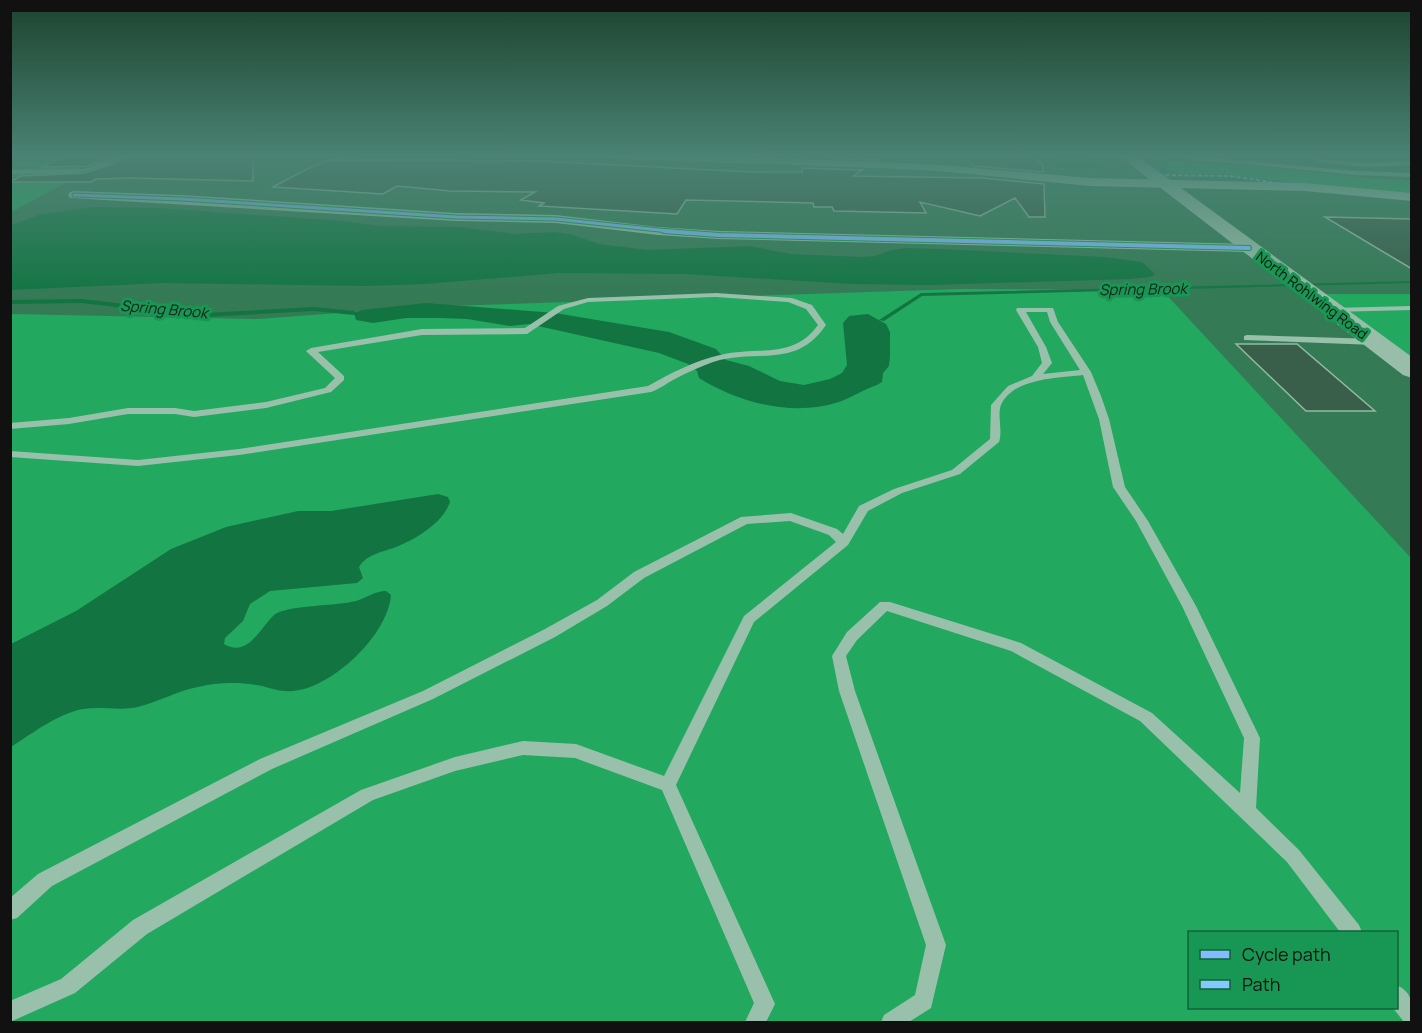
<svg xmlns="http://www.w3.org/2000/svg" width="1422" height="1033" font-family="Manrope,sans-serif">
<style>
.green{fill:#22a95f;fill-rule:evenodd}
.water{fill:#127541}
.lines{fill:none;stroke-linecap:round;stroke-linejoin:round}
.stream{fill:#127541;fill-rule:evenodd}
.building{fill:#395e4a;stroke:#92baa4;stroke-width:1.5}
.lane{fill:#99c0ab;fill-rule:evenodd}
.street{fill:#99c0ab;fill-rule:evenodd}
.primary{fill:#98bda9;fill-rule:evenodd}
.quiet{stroke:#80caff;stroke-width:2;stroke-dasharray:4.5 2;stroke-linecap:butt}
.cycleway-far1-casing{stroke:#179753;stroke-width:5}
.cycleway-casing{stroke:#179753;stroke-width:6}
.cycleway-far1{stroke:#80bcff;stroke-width:3}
.cycleway{stroke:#80bcff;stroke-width:4}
.labels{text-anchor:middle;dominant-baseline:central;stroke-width:6;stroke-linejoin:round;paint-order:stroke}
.far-street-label{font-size:14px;fill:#111;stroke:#179753}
.far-water-label{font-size:15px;font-style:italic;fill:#191d1b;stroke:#179753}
</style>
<rect width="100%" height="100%" fill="#347a55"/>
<path class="green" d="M11 155H233L223 161H108L11 212Z
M1146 155H1168L1174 160 1185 161 1190 164C1264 162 1337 178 1411 180V193L1337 188 1223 174H1181L1164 168Z
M961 289 1162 290 1411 558V1022H11V314L258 319 418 307ZM1190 932H1396V1008H1190Z
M1316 294H1411V366Z"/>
<path class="water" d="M1084 156 1092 158 1103 165 1080 171 1041 164 1051 157Z
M94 207 158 208 343 221 379 226 460 227 515 234 554 232 570 234 599 244 648 250 750 246 790 254 862 257 875 256 891 250 906 248 942 249 1105 257 1142 262 1155 274 1150 277 1131 279 930 285 852 284 687 274 558 273 425 284 364 286 163 283 11 290V225L42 214Z
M426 303 555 313 669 332 716 349 726 360 749 366 780 381 804 385 830 379 842 373 847 365 843 323 849 316 868 314 886 324 890 332V357L889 366 883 373 882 382 877 385C864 389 853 397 839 402 793 417 739 403 699 378L697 371 688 364 659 353 529 324 510 326 467 319 441 318H406L373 323 356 320 354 313 362 310Z
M438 494 448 497 450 502C443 523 416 539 396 547 383 552 367 554 359 567L363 578 357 583 270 591 250 604 243 621 225 638 224 644C248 658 260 628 274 615 286 605 337 606 356 601 366 598 375 591 386 591L391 595C388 635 332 688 293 691 281 692 273 689 262 686 241 682 218 682 198 687 177 691 158 702 138 707 119 711 102 706 83 709 57 714 33 733 11 747V644L76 611 171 549 226 527 298 511H331Z"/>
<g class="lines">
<path class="stream" d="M1412 281V283L922 296 884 321 879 320 921 293Z
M81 299 204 313 314 307 354 311 357 313 354 315 314 311 204 317 81 303 10 304V300Z"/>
</g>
<path class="building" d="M69 155H113L88 166 41 167Z
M127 155H253V181L130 178 96 179 91 182H10L21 176 84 173 112 164Z
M803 155H885L878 160 803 157Z
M965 155H1033L1043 166V172L973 166Z
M329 160 538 161 752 172H802V168L862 170 853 176 982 178 1044 184 1045 217H1029L1015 198 980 216 920 202 926 213 834 211 832 207H814L813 203 686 200 677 214 539 206 544 203 521 200 535 192 450 191 397 186 383 194 273 187 305 170Z
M1325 217 1412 219V269Z
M1236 344H1297L1375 411H1306Z"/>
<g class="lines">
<path class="lane" d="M21 155 20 156 10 160V156Z
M118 155H125C90 178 50 173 10 174V170L81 169 89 168Z
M1180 155 1356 171 1412 173V177L1356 175 1245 164 1190 161Z
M1317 159 1365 163 1412 161V165L1365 167 1315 162Z
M716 293 792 298 812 305 826 325C795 370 758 348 713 362 700 367 688 372 675 379 667 383 660 389 651 392L239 455 138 466 10 457V451L138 460 239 449 648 386C671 373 694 361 720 355 757 346 793 360 818 325L806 309 788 302 716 297 588 302 564 309 527 334 422 335 318 352 344 376V380L331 392 266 408 194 417 175 414H128L69 424 10 429V423L69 418 128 408H175L194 411 266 402 325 388 335 378 308 353 306 351 311 348 422 329 525 328 558 306 588 298Z
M1412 306V310L1332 312 1328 310 1332 308Z
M1017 308H1053L1058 322 1091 372 1101 396 1109 419 1125 487 1148 521 1196 606 1260 738 1256 808 1299 850 1359 925 1362 932H1340L1287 862 1140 721 1011 651 887 611 857 640 846 656 855 691 946 945 931 1008 909 1022H881L884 1015 915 995 926 945 839 691 832 656 847 632 880 602H890L1021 643 1152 713 1240 793 1244 738 1182 606 1136 521 1113 487 1099 419 1083 375C1058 378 1013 378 1001 405 997 416 1003 431 999 442L960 474 902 493 868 511 848 545 754 622 676 785 775 1004 766 1022H745L754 1003 662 790 575 758 523 755 455 771 373 800 147 934 75 993 10 1022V1001L61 979 133 920 361 790 455 757 523 741 576 744 664 776 744 616 836 542 829 535 790 521 747 524 644 578 607 606 555 637 433 699 272 769 52 886 17 918 10 920V898L38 874 260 759 423 691 545 629 597 600 634 572 741 517 791 513 837 529 843 534 859 506 894 489 952 470 990 439 991 405 1008 386 1032 376 1042 363 1038 347 1016 310ZM1026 312H1047L1050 322 1080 370 1043 374 1052 363 1046 347Z
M1247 335 1375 339 1379 342 1375 345 1244 340V336Z
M1396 985C1414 992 1412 1006 1412 1022H1404L1393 1008H1396Z"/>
<path class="street" d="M599 155H692L928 164 1091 178 1304 183 1412 193V201L1304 191 1091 186 928 170 604 158Z
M74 191 182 195 456 213 556 215 658 227 719 231 1249 244 1256 248 1249 252 719 239 658 235 556 223 456 221 70 198 68 195 70 192Z"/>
<path class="primary" d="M1118 155H1136L1412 357V378L1403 375Z"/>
<path class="quiet" d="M1152 175 1230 176 1304 187"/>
<defs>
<path id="cycleway-far1" d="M74 195 182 199 456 217 556 219 687 233"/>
<path id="cycleway" d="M664 231 719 235 1249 248"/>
</defs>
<use href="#cycleway-far1" class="cycleway-far1-casing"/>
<use href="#cycleway" class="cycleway-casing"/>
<use href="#cycleway-far1" class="cycleway-far1"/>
<use href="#cycleway" class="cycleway"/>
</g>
<linearGradient id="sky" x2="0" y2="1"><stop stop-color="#1d432f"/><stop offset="0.52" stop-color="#4a8273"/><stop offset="1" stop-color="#4a8273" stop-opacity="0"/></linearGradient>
<rect width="1422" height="300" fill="url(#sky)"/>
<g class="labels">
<g class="far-street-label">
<text transform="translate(1312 295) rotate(37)">North Rohlwing Road</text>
</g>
<g class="far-water-label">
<text transform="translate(1143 289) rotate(-1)">Spring Brook</text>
<text transform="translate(164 309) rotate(5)">Spring Brook</text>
</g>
</g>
<rect width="1422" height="1033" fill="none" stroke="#111111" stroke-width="24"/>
<rect x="1188" y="931" width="210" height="78" fill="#179753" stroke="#156139" stroke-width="1.5"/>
<rect x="1200" y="950" width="30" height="9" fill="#80bcff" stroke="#156139" stroke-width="1.5"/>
<text x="1242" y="961" font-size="18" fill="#111111">Cycle path</text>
<rect x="1200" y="980" width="30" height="9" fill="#80caff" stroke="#156139" stroke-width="1.5"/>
<text x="1242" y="991" font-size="18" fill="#111111">Path</text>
</svg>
